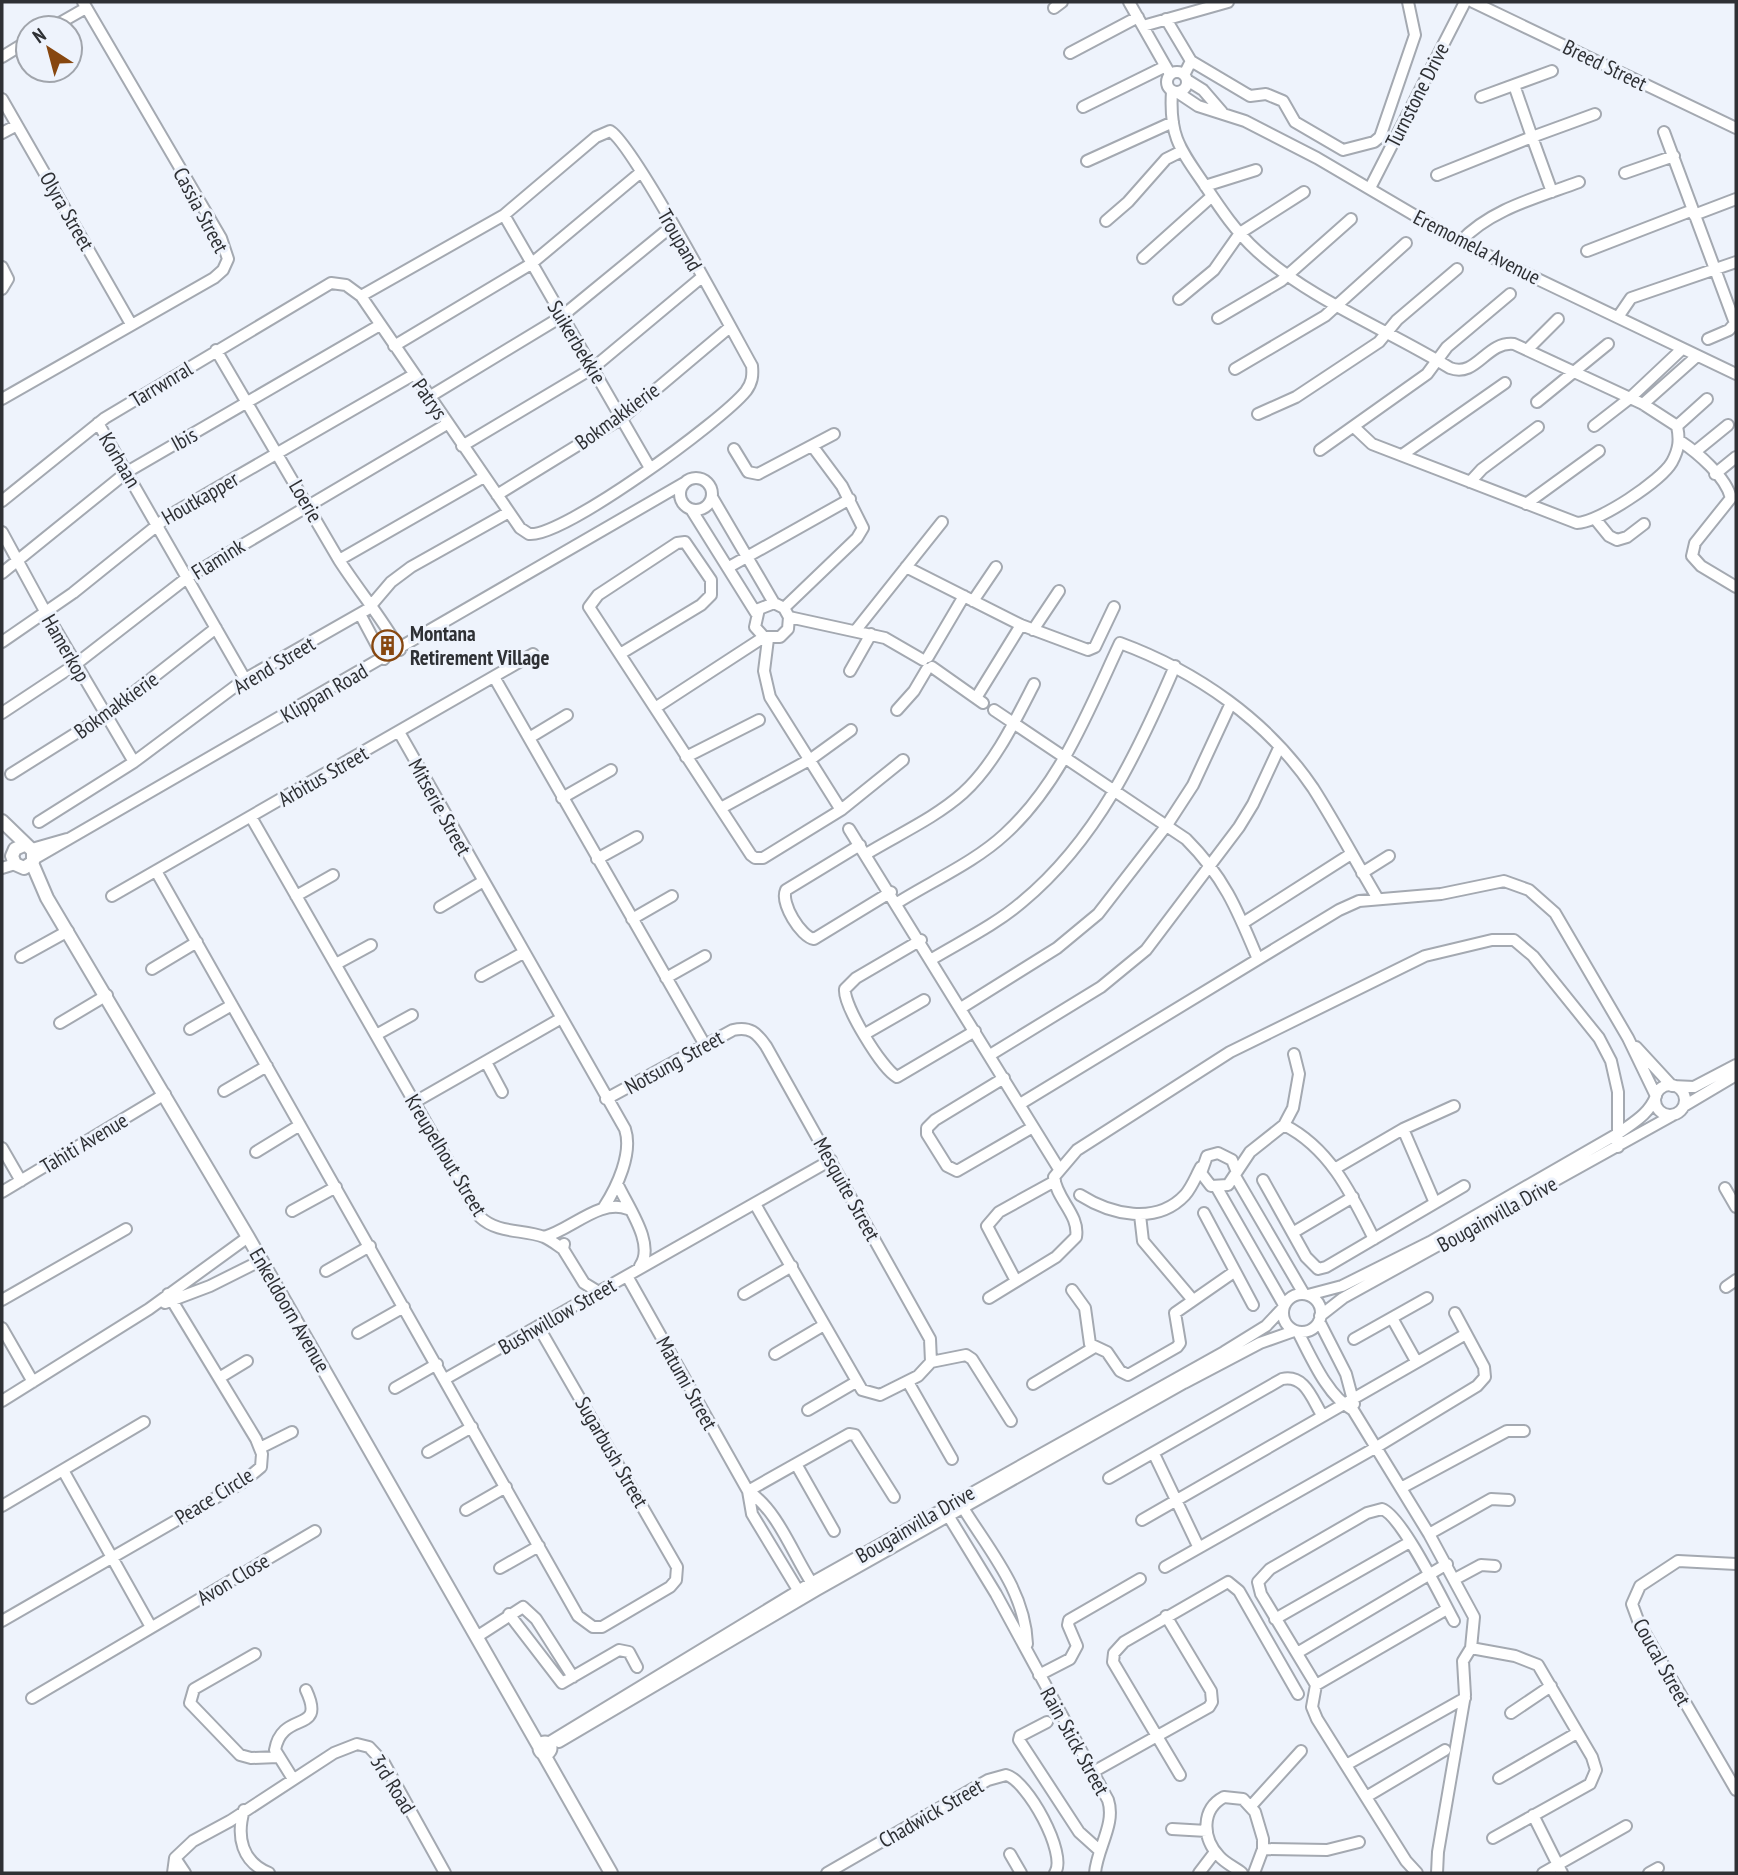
<svg xmlns="http://www.w3.org/2000/svg" width="1738" height="1875" font-family="'PT Sans Narrow',sans-serif">
<style>
.lines{fill:none;stroke-linecap:round;stroke-linejoin:round}
.minor-casing{stroke:#a4a9b1;stroke-width:14}
.tertiary-casing{stroke:#a4a9b1;stroke-width:16}
.minor{stroke:#fff;stroke-width:10}
.tertiary{stroke:#fff;stroke-width:12}
.labels{text-anchor:middle;dominant-baseline:central;stroke-width:6;stroke-linejoin:round;paint-order:stroke}
.street-label{font-size:21px;fill:#2e3034;stroke:#eef3fc}
.poi-label{font-size:21px;font-weight:bold;fill:#2e3034;stroke:#eef3fc;text-anchor:start}
</style>
<rect width="100%" height="100%" fill="#eef3fc"/>
<g class="lines">
<defs>
<path id="minor" d="M1129 2 1170 74
M1473 2 1736 128
M1054 8 1062 2
M1166 19 1191 61 1184 75
M1143 26 1228 2
M51 28 86 8
M1070 53 1138 17
M2 57 28 41
M1191 61 1250 96 1266 94 1283 101 1295 122 1343 150 1374 142 1380 137 1415 35 1408 2
M1167 82a10 10 0 1 1 20 0a10 10 0 1 1-20 0Z
M1187 80 1203 90 1222 112
M1514 85 1532 137 1595 114
M1172 91C1169 136 1180 149 1204 184 1220 208 1235 231 1257 251 1312 301 1387 329 1450 368 1477 378 1486 341 1514 344L1643 404 1677 426C1680 440 1679 449 1672 462 1661 481 1599 522 1577 523L1372 444 1354 427
M1177 92 1198 106 1245 121 1317 158 1460 242 1736 374
M1481 97 1552 71
M2 99 131 324
M1083 107 1164 67
M1664 132 1735 323
M2 133 17 125
M1087 161 1173 122
M1625 173 1674 156
M1437 175 1532 137 1552 192
M1205 186 1256 170
M1370 188 1465 2
M504 215 650 468
M1694 215 1736 199
M1106 221 1128 202 1166 159 1180 152
M1460 242C1490 209 1539 197 1579 182
M1587 251 1693 210
M1143 258 1211 197
M2 267 8 279 2 289
M1179 299 1214 270 1240 233 1304 192
M1618 317 1631 298 1736 262
M1218 318 1281 281 1351 219
M1708 339 1729 330 1736 322
M394 346 531 264 641 172
M1528 349 1558 319
M216 350 339 560C359 591 382 618 400 650
M1235 369 1325 316 1406 243
M429 397 561 317 672 226
M2 399 214 278 223 270 228 259 221 238 83 2
M1537 402 1608 344
M1643 404 1697 356
M1258 414 1296 397 1379 342 1397 320 1457 269
M98 423 245 679
M1594 426 1630 398 1682 349
M1677 426 1707 399
M1680 441C1698 453 1726 477 1731 498L1695 543 1692 556 1701 566 1736 587
M462 446 593 368 702 277
M734 449 748 472 758 474 834 434
M1320 450 1427 374 1447 347 1510 294
M1696 451 1728 425
M1402 455 1505 383
M1715 474 1736 457
M680 494a16 16 0 1 1 32 0a16 16 0 1 1-32 0Z
M1470 482 1482 469 1538 427
M497 495 622 418 730 327
M712 497 774 603
M2 501 105 418 331 283 346 285 361 296 520 528 529 534C562 538 722 421 746 391 752 383 753 376 752 366 733 332 632 142 610 131L596 137 504 215 361 296
M1526 504 1599 451
M691 509 756 613
M1596 520 1609 536 1617 540 1627 537 1644 524
M2 532 46 613 134 762
M339 560 484 477
M729 567 850 499
M906 567 1021 625 1088 650 1095 647 1114 607
M2 573 127 472 380 325
M973 601 996 567
M784 608 857 538 863 528 842 486 813 447
M360 614 384 659
M789 617 788 629 780 637H764L755 627 759 609 774 603 784 608 789 617 885 638 923 660
M856 630 942 522
M1033 630 1059 591
M768 639 764 671 770 697 841 810
M2 642 73 593 170 515 413 375
M620 654 701 605 711 595V580L685 542 677 543 598 595 589 607 751 855 755 858H763L841 810 903 760
M928 657 964 596
M932 667 983 703
M850 671 871 634
M494 677 705 1045
M976 698 1021 625
M655 708 764 637
M897 710 914 691 927 669
M994 710 1186 839C1224 877 1237 909 1257 957
M2 713 76 664 188 577 447 424
M399 732 625 1129C633 1153 617 1187 604 1207
M529 738 567 715
M686 757 759 720
M11 774 105 715 216 628
M562 798 611 770
M721 808 811 759 851 730
M251 817 480 1217C498 1234 523 1229 544 1237 551 1240 557 1245 563 1249
M39 822 134 762 245 679 368 609 391 582 411 567 509 512
M849 829 1059 1169
M860 845 786 890C780 903 801 937 814 939L891 892
M32 849 67 839
M866 854C897 835 935 818 963 793 994 765 1015 721 1034 684
M34 859 684 483
M597 859 637 837
M2 868 15 864
M156 871 578 1616 593 1627H602L670 1587 676 1580 677 1567 538 1326
M1362 873 1389 856
M112 896 533 654
M296 896 333 875
M897 903C932 881 975 862 1005 834 1061 783 1089 709 1120 643 1196 671 1267 720 1313 788 1336 824 1356 862 1378 899
M440 907 482 882
M632 919 672 896
M1243 923 1351 854
M921 940 856 978 845 989C843 1005 882 1069 897 1077L975 1031
M21 957 68 931
M932 959C962 941 995 925 1022 902 1097 840 1138 752 1175 666
M336 964 371 945
M152 969 197 942
M481 976 523 953
M666 978 705 956
M961 1008 1057 948 1098 914 1167 825 1193 785 1231 703
M60 1023 107 995
M190 1029 232 1005
M865 1034 924 1000
M376 1035 412 1015
M1636 1047 1672 1086 1694 1087 1736 1065
M990 1055 1101 987 1146 950 1239 827 1253 804 1279 748
M486 1062 502 1092
M1004 1078 935 1120 927 1128V1134L947 1166 957 1171 1033 1127
M1655 1100a15 15 0 1 1 30 0a15 15 0 1 1-30 0Z
M224 1091 267 1066
M606 1099 733 1030C750 1026 757 1033 766 1046L930 1339 931 1362
M415 1102 560 1019
M1020 1104 1339 910 1359 901 1441 894 1504 881 1529 890 1555 913 1628 1038 1656 1096C1649 1114 1634 1122 1619 1133L1430 1242 1342 1286 1308 1295
M1684 1106 1736 1075
M1284 1125C1330 1148 1352 1195 1374 1239
M1403 1129 1435 1203
M2 1148 21 1181
M256 1152 300 1125
M1336 1168 1403 1129 1454 1106
M1236 1170 1232 1160 1218 1153 1207 1156 1201 1173 1211 1186 1228 1185 1250 1152 1284 1125 1293 1108 1299 1074 1294 1054
M1235 1176 1304 1294
M1263 1180 1306 1257 1318 1269 1326 1267 1464 1186
M617 1183C627 1206 656 1244 640 1266
M1217 1188 1284 1305
M1725 1188 1736 1207
M2 1192 165 1094
M1080 1195C1110 1214 1156 1226 1185 1195 1192 1187 1196 1176 1201 1167
M755 1204 862 1390 880 1395 918 1376 931 1362 966 1355 972 1359 1011 1421
M292 1211 336 1187
M1204 1213 1253 1305
M1140 1215 1143 1241 1192 1299
M1294 1232 1353 1197
M544 1237C571 1230 600 1198 628 1209
M564 1244 563 1249 584 1283 597 1291
M326 1271 370 1246
M627 1276 748 1491 752 1514 801 1595
M1016 1281 987 1226 999 1212 1055 1181
M1726 1287 1736 1280
M1072 1290 1085 1308 1090 1344 1107 1352 1120 1371 1128 1375 1177 1347 1180 1343 1175 1313 1234 1272
M744 1294 792 1266
M1283 1313a19 19 0 1 1 38 0a19 19 0 1 1-38 0Z
M989 1298 1056 1257 1076 1237C1080 1215 1056 1199 1054 1177L1077 1150 1230 1052 1425 956 1492 940H1514L1533 956 1599 1038 1611 1061 1618 1092V1147
M2 1300 126 1229
M165 1303 210 1286 260 1261
M1320 1316 1343 1298 1675 1114
M1392 1318 1416 1361
M1319 1321 1346 1374 1354 1404
M2 1328 33 1382
M1298 1332C1311 1357 1328 1397 1353 1410L1429 1534 1474 1617 1471 1648 1463 1661 1465 1695 1438 1852 1437 1873
M358 1333 404 1307
M1354 1339 1427 1298
M775 1354 824 1325
M219 1378 247 1361
M445 1379 831 1160
M908 1382 952 1459
M1033 1384 1093 1348
M395 1388 437 1364
M2 1401 149 1309 248 1237
M808 1410 856 1382
M260 1448 292 1432
M428 1452 472 1427
M1154 1454 1198 1546
M796 1464 834 1531
M64 1472 151 1627
M1109 1478 1282 1379C1305 1374 1312 1399 1322 1415
M1401 1488 1507 1431H1524
M748 1491 849 1434 855 1435 894 1497
M748 1491C779 1511 794 1558 815 1588
M960 1503C987 1548 1025 1589 1027 1644
M2 1506 144 1422
M466 1510 506 1487
M946 1512 996 1594 1108 1800C1116 1824 1097 1848 1095 1873
M1142 1520 1466 1334
M1429 1534 1491 1499 1509 1500
M1736 1564 1678 1561 1640 1586 1632 1604 1639 1623 1736 1790
M1165 1567 1375 1448 1477 1386 1485 1377 1484 1367 1455 1313
M500 1568 539 1546
M1455 1579 1481 1565 1495 1566
M509 1614 562 1683 619 1650 629 1652 637 1667
M1275 1619 1410 1542
M2 1621 243 1482 261 1467 262 1454 256 1439 168 1294
M478 1636 523 1607 536 1619 573 1677
M1471 1648 1515 1656 1538 1665 1592 1757 1596 1770 1590 1784 1493 1838
M1297 1653 1447 1564
M255 1654 194 1689 190 1703 240 1755 251 1758 278 1757
M1039 1675 1070 1659 1077 1646 1068 1625 1069 1620 1140 1579
M1316 1685 1447 1609
M32 1698 315 1531
M1511 1713 1551 1686
M1047 1722 1020 1736 1019 1740 1079 1832 1099 1850
M559 1742 817 1590 1184 1383 1260 1343 1294 1331
M548 1743 811 1583 1224 1352 1266 1326 1283 1308
M1346 1765 1465 1698
M1093 1772 1209 1707 1212 1702 1211 1691 1166 1616
M1180 1775 1113 1662 1114 1653 1124 1642 1228 1582 1239 1591 1298 1694
M1499 1778 1577 1733
M293 1779 275 1750C282 1709 327 1735 306 1690
M1366 1797 1445 1750
M1251 1806 1301 1751
M244 1810C236 1837 242 1862 269 1873
M1533 1815 1562 1873
M1172 1829 1207 1831
M1263 1849 1327 1850 1359 1842
M1010 1854 1021 1873
M175 1858 185 1873
M173 1873 175 1858 193 1841 230 1821 334 1753 357 1744 369 1747 384 1763 445 1873
M827 1873 988 1780 1006 1775C1027 1780 1068 1854 1055 1873
M1199 1873 1215 1852
M1242 1873C1235 1867 1226 1864 1219 1856 1202 1838 1201 1809 1224 1797L1243 1799 1255 1812 1263 1839V1849L1254 1873
M1417 1873 1406 1861 1317 1719 1312 1707 1316 1685 1261 1594 1258 1582 1270 1569 1367 1513 1382 1509C1402 1516 1442 1599 1454 1621
M1543 1873 1626 1826
M1649 1873 1658 1868"/>
<path id="tertiary" d="M2 821 33 851V862L24 868 15 864 12 856 15 849 24 845
M32 863 47 898 248 1237 540 1748
M539.5 1748a5.5 5.5 0 1 1 11 0a5.5 5.5 0 1 1-11 0Z
M543 1753 611 1873"/>
</defs>
<use href="#minor" class="minor-casing"/>
<use href="#tertiary" class="tertiary-casing"/>
<use href="#minor" class="minor"/>
<use href="#tertiary" class="tertiary"/>
</g>
<defs>
<symbol id="building-ring" viewBox="-11 -11 22 22"><circle r="9.5" fill="#eef3fc" stroke="#87470f" stroke-width="1.5"/><path d="M-4-6H4V6H1V3H-1V6H-4ZM-2.5-4.3h1.7v1.8h-1.7ZM.8-4.3h1.7v1.8H.8ZM-2.5-1h1.7V.8h-1.7ZM.8-1h1.7V.8H.8Z" fill="#87470f"/></symbol>
</defs>
<g fill-rule="evenodd">
<use href="#building-ring" x="370" y="628" width="35" height="35"/>
</g>
<g class="labels">
<g class="street-label">
<text transform="translate(1605 65) rotate(26)">Breed Street</text>
<text transform="translate(1417 95) rotate(-63)">Turnstone Drive</text>
<text transform="translate(201 210) rotate(62)">Cassia Street</text>
<text transform="translate(67 211) rotate(60)">Olyra Street</text>
<text transform="translate(680 240) rotate(60)">Troupand</text>
<text transform="translate(1477 247) rotate(27)">Eremomela Avenue</text>
<text transform="translate(577 342) rotate(59)">Suikerbekkie</text>
<text transform="translate(161 384) rotate(-31)">Tarrwnral</text>
<text transform="translate(430 399) rotate(55)">Patrys</text>
<text transform="translate(617 416) rotate(-36)">Bokmakkierie</text>
<text transform="translate(184 439) rotate(-29)">Ibis</text>
<text transform="translate(120 460) rotate(59)">Korhaan</text>
<text transform="translate(200 498) rotate(-30)">Houtkapper</text>
<text transform="translate(306 501) rotate(60)">Loerie</text>
<text transform="translate(218 559) rotate(-32)">Flamink</text>
<text transform="translate(66 648) rotate(60)">Hamerkop</text>
<text transform="translate(274 665) rotate(-31)">Arend Street</text>
<text transform="translate(324 693) rotate(-30)">Klippan Road</text>
<text transform="translate(116 705) rotate(-36)">Bokmakkierie</text>
<text transform="translate(323 776) rotate(-30)">Arbitus Street</text>
<text transform="translate(440 807) rotate(61)">Mitserie Street</text>
<text transform="translate(674 1062) rotate(-29)">Notsung Street</text>
<text transform="translate(84 1143) rotate(-31)">Tahiti Avenue</text>
<text transform="translate(446 1155) rotate(59)">Kreupelhout Street</text>
<text transform="translate(847 1189) rotate(61)">Mesquite Street</text>
<text transform="translate(1497 1214) rotate(-29)">Bougainvilla Drive</text>
<text transform="translate(290 1310) rotate(60)">Enkeldoorn Avenue</text>
<text transform="translate(557 1316) rotate(-30)">Bushwillow Street</text>
<text transform="translate(687 1383) rotate(61)">Matumi Street</text>
<text transform="translate(612 1452) rotate(60)">Sugarbush Street</text>
<text transform="translate(214 1496) rotate(-32)">Peace Circle</text>
<text transform="translate(915 1524) rotate(-30)">Bougainvilla Drive</text>
<text transform="translate(233 1579) rotate(-31)">Avon Close</text>
<text transform="translate(1662 1662) rotate(61)">Coucal Street</text>
<text transform="translate(1075 1741) rotate(61)">Rain Stick Street</text>
<text transform="translate(393 1784) rotate(58)">3rd Road</text>
<text transform="translate(931 1813) rotate(-30)">Chadwick Street</text>
</g>
<g class="poi-label">
<text x="410" y="633">Montana<tspan x="410" dy="24">Retirement Village</tspan></text>
</g>
</g>
<rect width="1738" height="1875" fill="none" stroke="#2e3034" stroke-width="7"/>
<g transform="translate(49 49) rotate(324)"><circle r="33" fill="#eef3fc" stroke="#a1a5ac" stroke-width="2"/>
<path d="M0-5L12 26L0 18L-12 26Z" fill="#87470f"/>
<text y="-10" font-size="19" font-weight="bold" text-anchor="middle" fill="#2e3034">N</text>
</g>
</svg>
